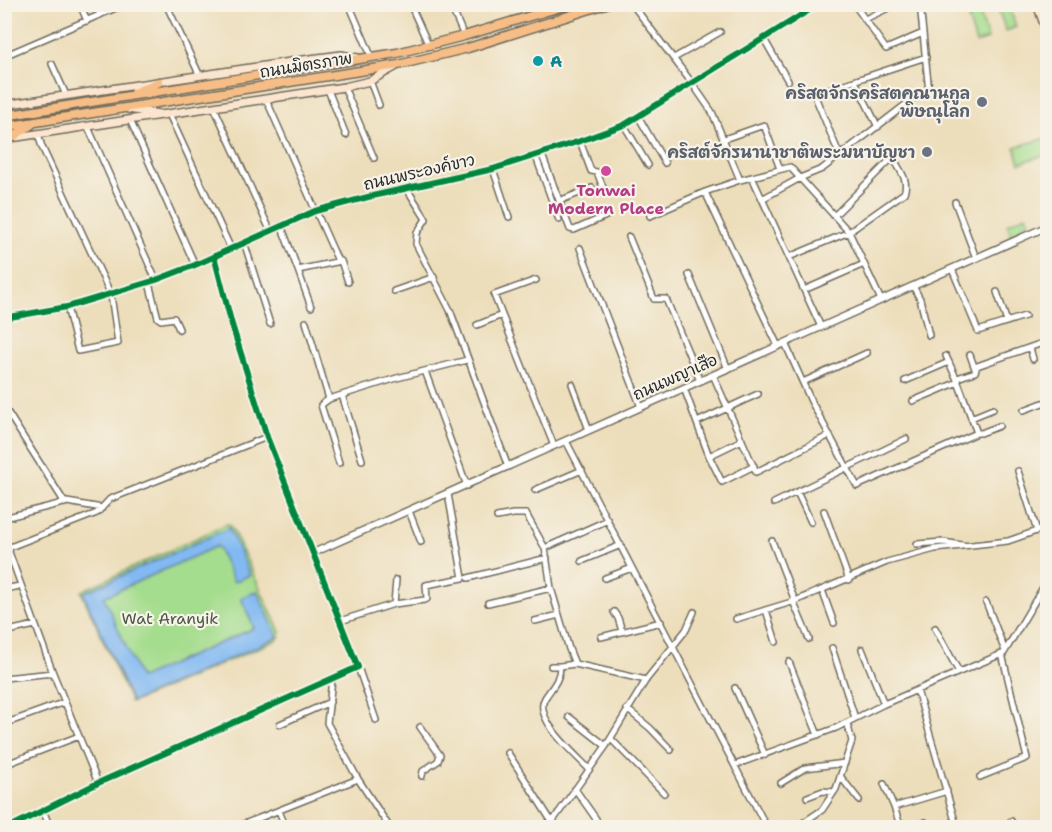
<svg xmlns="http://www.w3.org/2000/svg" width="1052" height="832" font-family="'Shantell Sans','Playpen Sans Thai',sans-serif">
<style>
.green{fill:#a5dd8e;stroke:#68845c;stroke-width:1.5}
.water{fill:#82b9f2;stroke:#56728e;stroke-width:1.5}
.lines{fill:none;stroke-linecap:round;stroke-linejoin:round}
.minor-casing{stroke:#6f6a5d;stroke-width:8}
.tertiary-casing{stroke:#6f6a5d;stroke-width:9}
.secondary-casing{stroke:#6f6a5d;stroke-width:10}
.primary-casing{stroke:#6f6a5d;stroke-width:11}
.minor{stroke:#fff;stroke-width:5}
.tertiary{stroke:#fff;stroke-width:6}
.secondary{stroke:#fbe5cf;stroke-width:7}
.primary{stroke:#f6be86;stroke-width:8}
.cycleway-casing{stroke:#f7f3e8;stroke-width:10}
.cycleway{stroke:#00873e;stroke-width:6}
.culture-dot{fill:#0f9aa8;stroke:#f7f3e8;stroke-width:2}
.worship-dot{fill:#6b7280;stroke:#f7f3e8;stroke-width:2}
.hotel-dot{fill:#d1479c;stroke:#f7f3e8;stroke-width:2}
.labels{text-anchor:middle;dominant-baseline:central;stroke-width:4.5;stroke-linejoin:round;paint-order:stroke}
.culture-label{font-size:16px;font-weight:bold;fill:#0d838f;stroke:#f7f3e8;text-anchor:start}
.street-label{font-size:16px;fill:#2b2b2b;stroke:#f7f3e8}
.worship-label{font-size:16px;font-weight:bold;fill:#5b616d;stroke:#f7f3e8;text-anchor:end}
.hotel-label{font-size:16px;font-weight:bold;fill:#b23c85;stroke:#f7f3e8}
.park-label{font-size:16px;fill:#4a5844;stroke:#f7f3e8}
</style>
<rect width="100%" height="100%" fill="#f7f3e8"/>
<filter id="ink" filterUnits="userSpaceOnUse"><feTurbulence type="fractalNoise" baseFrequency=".0167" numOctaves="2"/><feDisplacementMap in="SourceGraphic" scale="12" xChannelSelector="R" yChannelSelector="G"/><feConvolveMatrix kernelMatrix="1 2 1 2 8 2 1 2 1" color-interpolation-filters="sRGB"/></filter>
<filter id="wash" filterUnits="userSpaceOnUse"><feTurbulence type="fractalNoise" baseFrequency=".008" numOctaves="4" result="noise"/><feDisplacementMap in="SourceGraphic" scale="24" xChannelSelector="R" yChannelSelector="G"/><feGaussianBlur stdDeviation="1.35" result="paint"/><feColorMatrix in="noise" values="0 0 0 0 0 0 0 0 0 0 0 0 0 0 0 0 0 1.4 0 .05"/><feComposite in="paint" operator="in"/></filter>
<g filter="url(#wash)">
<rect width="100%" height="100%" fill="#eddebb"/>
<path class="green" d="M1009 6 1016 27 1006 31 998 9Z
M980 14 988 39 976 43 968 18Z
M1047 138V154L1020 163 1015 147Z
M1026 215 1029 221 1021 226 1023 232 1012 237 1007 224Z
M227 524 231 526 280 632V636L277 640 131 703 81 591Z"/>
<path class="water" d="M229 528 250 575 234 582 217 546 104 597 140 678 254 628 241 598 257 591 278 637 132 702 83 593Z"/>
</g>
<g filter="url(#ink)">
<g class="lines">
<defs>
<path id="minor" d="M80 4 87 21
M95 4 100 15
M166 4 200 76
M349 4 372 58
M410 4 429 46
M450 4 464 36
M632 4 692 83 712 112 740 180 752 177 821 327
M728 4 729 6
M854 4 886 49 923 33
M865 19 897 4
M764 39 788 81
M4 56 125 4
M674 58 720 32
M52 64 66 95
M370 81 379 105
M855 81 878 127
M344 87 374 158
M328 90 346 135
M266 99 338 261
M214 107 270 230
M169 114 231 249
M638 116 665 163
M130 120 195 265
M624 125 648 165
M88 127 156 280
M38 134 42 147 111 295 118 343 78 351 67 307
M724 139 764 125 780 169
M580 141 591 171 597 172 604 190
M542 155 570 229 574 230 606 216
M840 156 814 94 926 57
M536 157 559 220
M493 169 509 217
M752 177 790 167 849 232 881 300
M740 180 705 192 778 346
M407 189 426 219 417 233 416 244 450 310 508 467
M762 199 800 178 822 169 896 112 914 98 929 92 920 4
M559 201 592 188
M955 202 976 258
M650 216 705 192
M281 225 298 270 341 261 348 282
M629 237 654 299H666L700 381
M244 242 270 324
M580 248 641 407
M789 257 849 232 904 193C909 181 901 172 895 161L890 160 834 216
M952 269 978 331 1025 316
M298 270 311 307
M689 275 728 369
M536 280 494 295 554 446
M149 283 158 318 161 320 174 318 179 329
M913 286 920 299 929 335
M804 290 864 264
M394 291 434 277
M997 292 1007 322
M306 322 329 399
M477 325 502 315
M785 343 811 401 857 486 977 433 958 382 946 356
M1030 348 1033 359
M970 355 975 369
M425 371 467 486
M713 375 756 472 830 435
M957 378 975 372 977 366 1048 341
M905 381 949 362
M803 382 867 353
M572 384 589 430
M684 388 709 456 722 482 754 466
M342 395 362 460
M913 401 958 382
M1024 410 1048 401
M4 411 8 413 65 503
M971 418 993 409
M697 422 758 394
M977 433H981L999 426
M566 441 767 828
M709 456 742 440
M339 463 321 405 329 399 397 378 467 360
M1018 471 1037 531
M535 490 582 470
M797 492 811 522
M774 503 906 439
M409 511 421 542
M824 511 849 580
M497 517 513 514H526L545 548 551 588 569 649 575 664 646 680
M4 518 67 502 102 508
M772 541 795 601
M917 544 943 542 962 545
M545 548 608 520
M582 561 621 545
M468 578 547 558
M605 578 632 568
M4 589 20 586
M822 590 834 623
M793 601 809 639
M986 602 1005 651
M488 603 551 588
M394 604 396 580
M766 610 776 642
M614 612 618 618 622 631
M736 619 795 601 887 562 935 549 1008 541 1048 527
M340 621 394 604 425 600 427 599 426 585 463 578 448 494
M535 621 559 615
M935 628 959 672
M4 632 35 625
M601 637 661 622
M832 648 855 718
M862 649 884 704
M789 662 818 735
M575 664 560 666C560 680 552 687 545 698 532 718 576 755 589 769
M551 666H560
M358 667 376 720
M4 678 53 673
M332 680 327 723 358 779 390 828
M735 688 765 755
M917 690 957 828
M627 709 650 728 671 750
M569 717 606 746
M4 724 65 702
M280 724 330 702
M420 727 440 755 438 761 423 771 422 776
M611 739 664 793
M508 753 552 822
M4 765 79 736
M735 765 836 728 884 704 1004 653 1048 579
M840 776 859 800
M980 777 1027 758 1002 654
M98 783 53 673 9 552 10 547 97 513 110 499 267 437
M781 783 805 768 845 763
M884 784 894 807
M575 789 596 819
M807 797 823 791 834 792
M43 810 50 828
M279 811 286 828
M1045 811 1048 818
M1011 821 1012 828
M8 828 98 783 358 667 267 437 232 325 214 256
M234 828 358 779
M542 828 552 822 606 746 646 680 686 630 694 612
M795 828 822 810 836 789 852 741 847 723
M901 828 894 807 947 791
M911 828 925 822"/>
<path id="tertiary" d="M4 318 67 307 156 280 195 265 315 211 368 197 493 169 580 141 624 125 819 4
M313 553 1048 226"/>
<path id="secondary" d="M1037 4 1048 36
M4 105 310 59 341 55 358 58
M128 109 159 114
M4 139 344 87 370 81 395 67"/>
<path id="primary" d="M134 93 159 82
M4 116 397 53 464 36 570 4
M4 127 398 65 468 48 606 4
M10 139 32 124"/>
</defs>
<use href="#minor" class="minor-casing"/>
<use href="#tertiary" class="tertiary-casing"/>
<use href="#secondary" class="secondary-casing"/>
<use href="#primary" class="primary-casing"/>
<use href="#minor" class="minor"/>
<use href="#tertiary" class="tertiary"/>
<use href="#secondary" class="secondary"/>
<use href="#primary" class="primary"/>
<defs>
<path id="cycleway" d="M4 318 67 307 156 280 195 265 315 211 368 197 493 169 580 141 624 125 819 4
M8 828 98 783 358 667 267 437 232 325 214 256"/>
</defs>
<use href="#cycleway" class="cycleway-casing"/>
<use href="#cycleway" class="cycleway"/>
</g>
</g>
<circle class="culture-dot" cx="538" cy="61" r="6"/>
<g class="worship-dot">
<circle cx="982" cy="102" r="6"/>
<circle cx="927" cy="152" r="6"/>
</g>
<circle class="hotel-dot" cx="606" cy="171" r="6"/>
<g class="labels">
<g class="culture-label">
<text x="550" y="61">A</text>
</g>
<g class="street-label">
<text transform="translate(306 65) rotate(-9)">ถนนมิตรภาพ</text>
<text transform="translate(419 172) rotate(-13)">ถนนพระองค์ขาว</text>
<text transform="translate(675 377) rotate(-24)">ถนนพญาเสือ</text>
</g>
<g class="worship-label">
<text x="970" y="93">คริสตจักรคริสตคุณานุกูล<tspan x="970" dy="18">พิษณุโลก</tspan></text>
<text x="915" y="152">คริสต์จักรนานาชาติพระมหาบัญชา</text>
</g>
<g class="hotel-label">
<text x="606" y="190">Tonwai<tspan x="606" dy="18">Modern Place</tspan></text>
</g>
<g class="park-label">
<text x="170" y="618">Wat Aranyik</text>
</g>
</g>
<rect width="1052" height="832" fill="none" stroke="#f7f3e8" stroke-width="24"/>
</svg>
